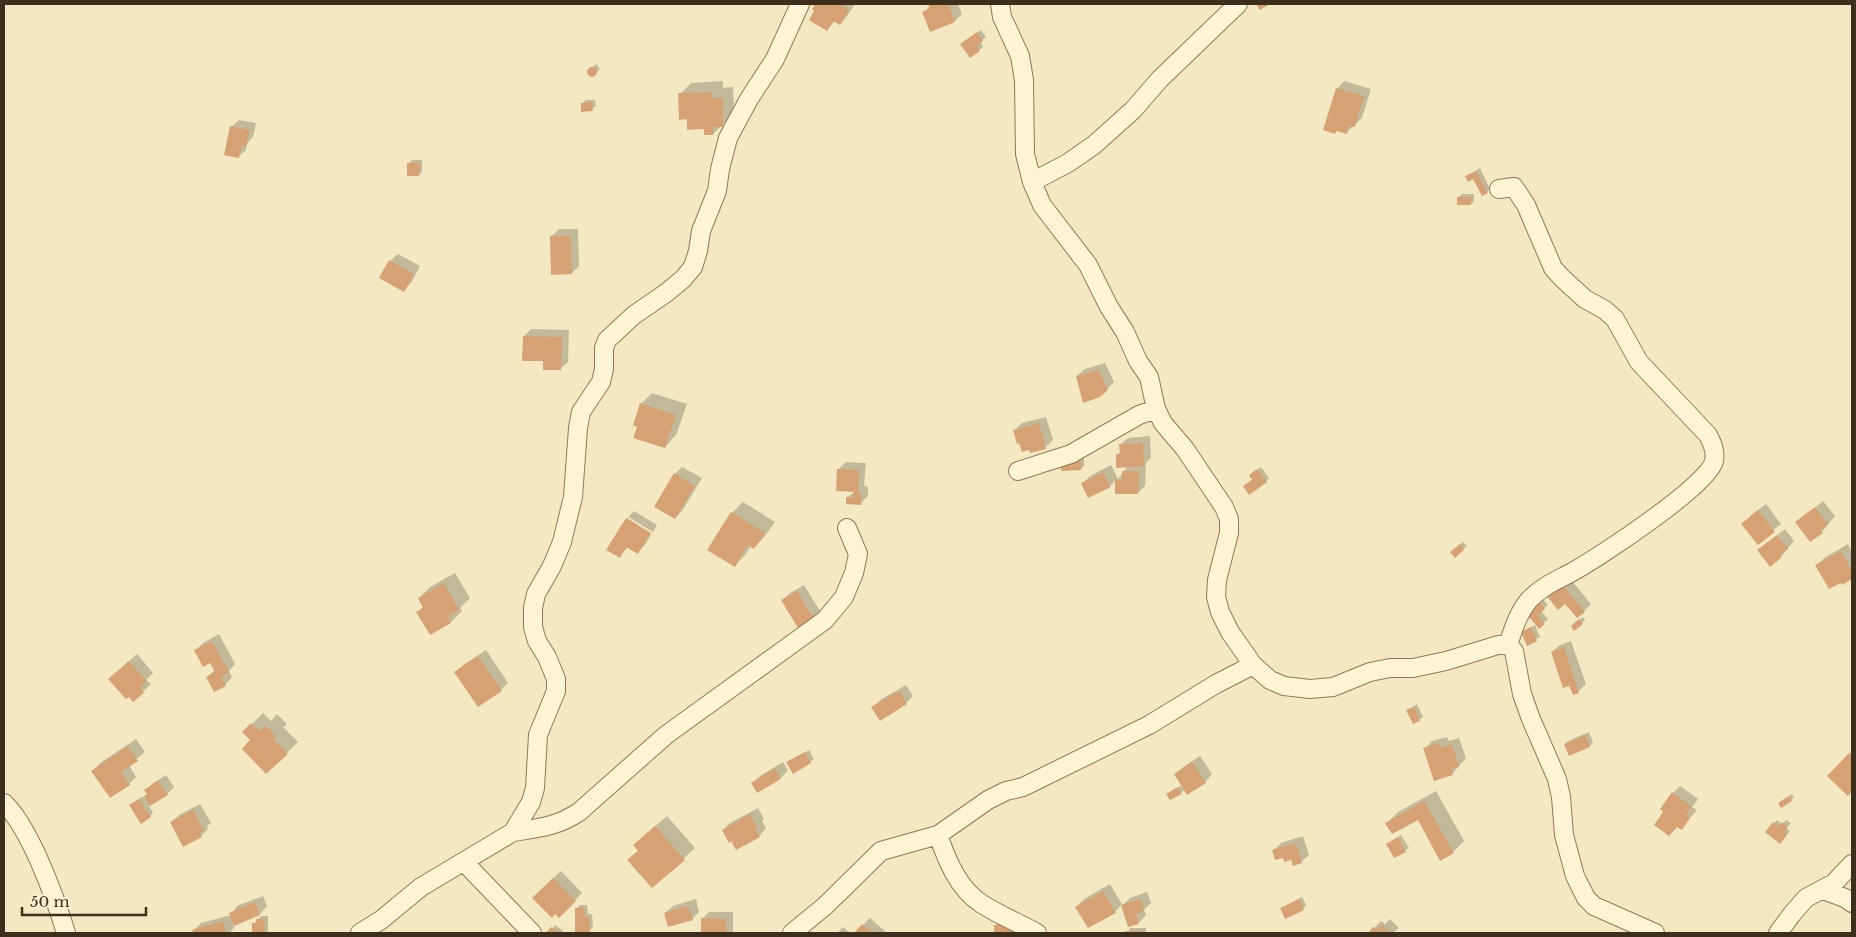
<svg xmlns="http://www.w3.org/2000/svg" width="1856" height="937" font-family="'Libre Baskerville',serif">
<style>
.shadow{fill:#0003}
.building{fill:#d6a273}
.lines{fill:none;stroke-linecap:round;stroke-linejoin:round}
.street-casing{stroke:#907856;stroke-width:20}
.street{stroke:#fdf4d6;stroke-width:18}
</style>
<rect width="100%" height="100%" fill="#f3e8c2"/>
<path class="shadow" d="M816 4H855L847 16 840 24 835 21 827 30 813 9Z
M929 4H958L962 14 955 21 931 30 924 12 930 6Z
M981 30 986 37 980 42 983 47 979 50 962 44Z
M596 64 600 69 593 76H591L588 72Z
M723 81V88L733 87 734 114 713 134 705 128 680 94 691 83Z
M1344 81 1371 89 1362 118 1346 133 1337 130 1335 133 1337 89Z
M586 100H595L596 106 592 109 582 104Z
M239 120 256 123 253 137 247 144 246 150 238 157 231 127Z
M412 160H422V172L419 175 409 163Z
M1480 168 1490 189 1487 192 1474 177 1467 176Z
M1462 194H1474V201L1471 204 1459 197Z
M559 229H578L579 266 572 273 551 237Z
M398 254 420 266 411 283 404 290 390 261Z
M531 329 569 330 568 362 560 369 545 360 524 336Z
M1105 363 1114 382 1100 396 1077 376 1085 369Z
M652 393 687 404 676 435 665 447 638 426 641 404Z
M1046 417 1053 440 1045 448 1015 430 1022 423Z
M1150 436 1151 458 1146 463 1145 486 1138 493 1116 480 1110 486 1089 497 1082 484 1090 476 1111 465 1118 479 1128 466 1117 455 1121 451 1120 445 1128 438Z
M1084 458V466L1081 469 1065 459Z
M846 462 866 463 864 486 868 487V496L861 503 847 498 855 491 839 469Z
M682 467 702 478 682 511 675 518V474Z
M1261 467 1269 478 1266 481 1244 486 1253 479 1254 472Z
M1823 501 1835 516 1822 532 1797 523Z
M743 502 775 522 765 536 754 548 751 546 745 555 734 566 732 513Z
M1766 504 1781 524 1758 543 1750 516Z
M634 511 657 525 653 532 628 517Z
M627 518 651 534 645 545 637 552 628 547 619 556 608 549Z
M1785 529 1794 541 1780 558 1759 550Z
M1463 542 1467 546 1455 556V549Z
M1848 544 1852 552V578L1843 583 1817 565 1824 558Z
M455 573 470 598 460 608 462 611 451 622 430 633 418 612 424 606 419 598 430 587Z
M1568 576 1591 604 1584 611 1546 595Z
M804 585 820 611 813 618 783 600 790 593Z
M1543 599 1548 605 1541 611 1548 619 1539 627 1530 609Z
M1583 617 1585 620 1582 623H1575Z
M1535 625 1540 637 1528 644 1522 632Z
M219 634 235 664 229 671 232 677 225 685 207 677 215 670 211 662 196 650 203 643Z
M1571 641 1586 684 1578 692 1552 652 1560 645Z
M486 650 508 683 501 690 456 672 463 665Z
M137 654 153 673 146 680 151 684 133 701 117 672Z
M906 685 913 696 906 703 873 708 880 700Z
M1417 704 1423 717 1419 720 1408 710Z
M263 713 271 721 277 714 287 724 283 727 298 742 266 773 252 740 244 732Z
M1589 732 1593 742 1590 746 1570 754 1565 745 1568 741Z
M1447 737 1449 741 1459 738 1466 758 1452 774 1425 749 1432 741Z
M136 739 145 752 129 765 136 777 129 784 93 771 100 763Z
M809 750 814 759 810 762 788 763Z
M1852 751V790L1848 794 1828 776Z
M1200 756 1212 774 1205 782 1185 789 1181 793 1168 794 1182 785 1175 775 1183 767Z
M783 762 788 770 781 778 758 791 752 783 760 776Z
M166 775 174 787 167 794 149 806 153 813 150 816 130 805 143 796 144 798 148 793 146 790 153 783Z
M1680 786 1698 799 1692 807 1697 810 1681 828 1678 826 1669 835 1665 812 1673 793Z
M1436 791 1464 841 1453 852 1418 818 1387 823 1398 812Z
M1792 794 1794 797 1791 800H1783Z
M200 804 211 823 207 826 208 829 201 836 171 823 179 815Z
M758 808 764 819 762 821 766 828 759 836 723 830 730 823Z
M667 816 695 848 652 887 628 860 639 850 646 834Z
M1777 820 1782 824 1786 820 1791 823 1786 828 1790 831 1783 839 1774 823Z
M1401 835 1409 848 1395 857 1388 844Z
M1303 836 1309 855 1301 862 1284 857 1274 850 1281 843Z
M561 871 582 893 559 916 533 898Z
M1110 884 1122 904 1115 912 1077 907 1084 899Z
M1147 892 1151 903 1144 910 1146 915 1139 923 1123 905 1130 898Z
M263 896 267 906 260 914 234 925V928L229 933H194L193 931 201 923 231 915 237 906Z
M1302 897 1306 905 1303 909H1282Z
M696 899 699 912 692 919 665 913 673 906Z
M580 905H587L588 914H592L593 927 589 931 576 909Z
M709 912H733V933H702V919Z
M261 916H268V933H253L254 924Z
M870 918 887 933H855Z
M1390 919 1399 928 1393 933H1369L1381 921 1385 924Z
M999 922H1015V933H996V925Z
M555 925 563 931 561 933H548Z
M843 927 850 933H837Z
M1130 928H1146V933H1127Z"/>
<path class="building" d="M815 4H841L840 5 849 10 840 25 833 21 827 31 809 20 814 11 812 9Z
M928 4H948L955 22 930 32 922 12 930 9Z
M1256 4H1270L1260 10Z
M977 32 983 41 977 46 980 51 970 58 960 44Z
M587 72a5 5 0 1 1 10 0a5 5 0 1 1-10 0Z
M1336 88 1364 96 1355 127 1349 125 1347 134 1336 131 1335 134 1323 130Z
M712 92V98H723V127H713V135H704V129L687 130V119L679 120 678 93Z
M592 102 593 111 581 112V103Z
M230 126 250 130 246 146 242 145 239 158 224 155Z
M407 163H420L419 176H407Z
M1476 171 1488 193 1482 196 1473 179 1468 182 1465 176Z
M1457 197H1471V205H1457Z
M550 236H571L572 274 551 275Z
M389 260 414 274 404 292 379 278Z
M523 336 562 337 561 370H543V361H522Z
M1098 370 1108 390 1100 397 1083 403 1076 376Z
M640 403 676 415 665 448 633 438 637 427 633 425Z
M1039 423 1046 449 1030 453 1029 450 1022 452 1019 443 1017 444 1013 430Z
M1143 443 1144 466 1116 468V454H1120L1119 444Z
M1081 461V470L1061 471V462Z
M837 469 859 470 858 493 862 494 861 505 846 504V497L853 498 854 492 836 491Z
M1257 469 1267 482 1249 495 1243 486 1252 480 1249 475Z
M1122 471H1139L1138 494H1115V479L1122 480Z
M1103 472 1111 487 1088 498 1081 483Z
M674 473 695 486 675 519 654 507Z
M1815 507 1828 524 1821 530 1823 533 1810 542 1795 522Z
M1758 510 1775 532 1758 545 1741 524Z
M731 512 765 533 754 549 748 545 735 567 707 550Z
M626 518 651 533 638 554 626 547 620 558 606 550Z
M1777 535 1788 549 1779 556 1781 558 1770 567 1757 550Z
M1460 544 1464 550 1455 558 1450 552Z
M1841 551 1852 571V579L1842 585 1841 583 1829 589 1815 565Z
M1560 582 1585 612 1577 618 1565 604 1558 610 1545 594Z
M444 583 459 610 448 617 451 623 430 635 416 612 423 608 418 598Z
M797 591 814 619 798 628 781 600Z
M1539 601 1545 609 1538 615 1545 624 1539 629 1525 612Z
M1579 619 1583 624 1574 631 1571 626Z
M1531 627 1537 641 1527 646 1521 632Z
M212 641 229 672 221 677 226 686 214 692 206 677 215 672 210 663 203 667 194 650Z
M1564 647 1579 693 1573 695 1569 686 1563 688 1551 652Z
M478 656 502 691 478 707 454 672Z
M129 661 147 681 140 687 144 693 133 702 129 697 126 699 108 679Z
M899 691 907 704 880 721 871 707Z
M1414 707 1420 721 1413 724 1406 710Z
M251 723 259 731 265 725 276 736 273 739 288 754 266 774 242 749 250 740 242 732Z
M1585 735 1590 747 1569 756 1564 744Z
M1440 743 1441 748 1452 744 1459 767 1451 769 1453 775 1434 781 1423 748Z
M128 746 138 761 121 772 130 785 110 798 91 771Z
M805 752 811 763 793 774 786 762Z
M1849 753 1852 756V791L1848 796 1827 776Z
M1192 762 1206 783 1187 795 1174 774Z
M775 768 781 779 757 793 751 783Z
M158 781 168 795 150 806 144 796 147 794 144 790Z
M1178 787 1182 794 1170 800 1166 794Z
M1672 792 1692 807 1686 815 1690 818 1682 830 1677 827 1669 836 1654 825 1663 812 1660 809Z
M1789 796 1792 801 1781 808 1778 803Z
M139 799 151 817 141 824 129 805Z
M1424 801 1454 853 1440 861 1418 820 1392 834 1385 823Z
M193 810 204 831 200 833 202 837 183 847 170 822Z
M750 814 757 827 755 828 760 837 736 850 731 841 729 843 722 830Z
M1773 822 1778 827 1782 822 1788 827 1784 832 1787 835 1780 844 1765 832Z
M655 826 685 860 652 888 627 860 638 851 633 845Z
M1398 837 1406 852 1394 858 1386 844Z
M1296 843 1302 863 1293 866 1291 860 1284 862 1283 858 1275 860 1272 850Z
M553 878 576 901 559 918 555 914 552 918 532 898Z
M1103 891 1116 913 1088 928 1075 907Z
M1140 899 1144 911 1136 914 1139 924 1128 927 1121 905Z
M1299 899 1304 910 1285 919 1280 908Z
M255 902 260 915 234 926 229 913Z
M688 906 693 920 668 927 664 913Z
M575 908H584L585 917H589L590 932H575Z
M701 918 726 919V933H701Z
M256 919H265V933H252V923H256Z
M223 921 227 933H193L192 930Z
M862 924 872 933H854Z
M994 925H1012V933H994Z
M1382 925 1390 933H1368L1373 927 1377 930Z
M551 927 559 933H546Z
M1125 931H1143V933H1125Z"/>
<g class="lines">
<defs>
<path id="street" d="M1000 4 1002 17 1020 56 1024 80 1025 154 1032 182 1042 205 1088 265 1109 307 1125 332 1138 361 1149 377 1156 409 1163 423 1185 449 1224 507 1229 519V533L1217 580 1216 597 1220 612 1230 632 1253 665 1270 680 1284 686 1310 689 1333 687 1370 672 1390 668H1413L1446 661 1498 645H1508L1514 651 1522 694 1531 719 1557 779 1561 797 1564 835 1575 876 1586 898 1594 906 1655 933
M1032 182 1068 163 1094 145 1133 110 1160 79 1238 4
M1499 189 1514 187 1526 205 1553 268 1562 278 1585 299 1605 310 1615 319 1639 362 1708 435C1712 443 1716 451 1714 461 1709 485 1599 557 1574 571 1558 580 1542 586 1529 600 1518 613 1513 630 1508 645
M1018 471 1071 454 1139 415 1156 409
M4 803C30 828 55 897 66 933
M513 832C539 828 556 827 579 812L666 735 825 620 844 597 854 573 858 554 847 528
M938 835C947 860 958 889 982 904 999 915 1019 923 1037 933
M464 862 532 933
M1823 890 1845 898 1852 903
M360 933 381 920 421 887 513 832 531 802 535 788 538 735 556 691V679L547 657 537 641 533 627V608L536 594 552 566 562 542 573 497 578 428 581 412 601 382 604 369V348L607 340 634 315 666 293 683 279 693 267 698 251 701 231 717 191 720 169 728 138 749 99 775 59 800 4
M792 933 825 906 881 851 938 835 988 800 1006 791 1023 787 1149 725 1216 684 1253 665
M1778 933 1792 914 1806 898 1834 883 1852 864"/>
</defs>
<use href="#street" class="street-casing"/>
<use href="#street" class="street"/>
</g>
<rect width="1856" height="937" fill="none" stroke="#3d2f1c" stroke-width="10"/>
<path d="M22 907v8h124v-8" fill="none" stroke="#3d2f1c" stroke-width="2.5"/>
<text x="30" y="907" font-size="15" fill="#3d2f1c" stroke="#f9f1d2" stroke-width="4" paint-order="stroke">50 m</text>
</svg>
